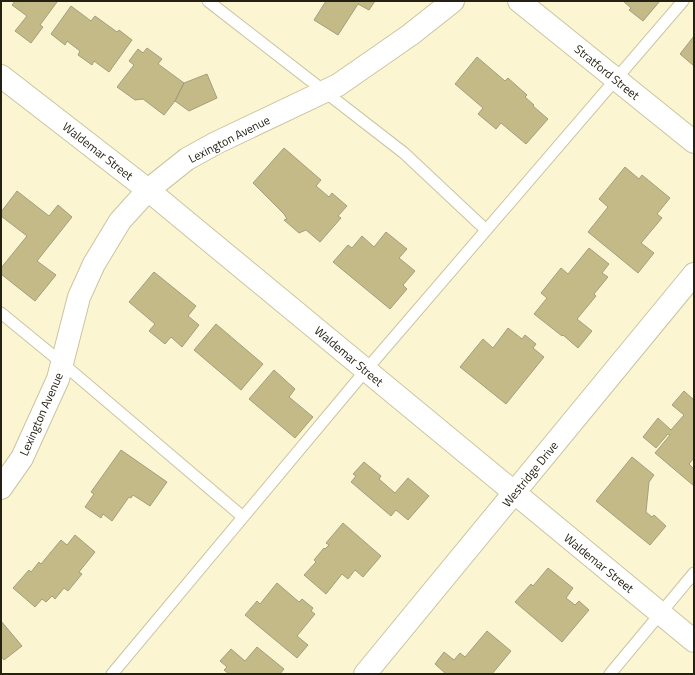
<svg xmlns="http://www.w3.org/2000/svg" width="695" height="675" font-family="'Titillium Web',sans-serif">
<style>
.building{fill:#c4ba87;stroke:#a49e7d}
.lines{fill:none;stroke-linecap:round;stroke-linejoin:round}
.service-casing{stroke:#cac4a1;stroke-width:13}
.minor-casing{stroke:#cac4a1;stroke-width:24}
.service{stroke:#fff;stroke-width:11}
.minor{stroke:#fff;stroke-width:22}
.labels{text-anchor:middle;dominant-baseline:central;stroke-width:3.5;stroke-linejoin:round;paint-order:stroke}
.street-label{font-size:12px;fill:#242114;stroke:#fff}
</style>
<rect width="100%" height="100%" fill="#fcf5d2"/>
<path class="building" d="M15 1H55L57 2 40 25 43 27 31 43 15 31 27 16 12 5Z
M326 1H375L369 10 358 4 338 35 314 20Z
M623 1H660L643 21 629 10 631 8Z
M71 6 91 21 95 16 117 32 119 30 132 40 109 72 94 61 92 65 78 55 80 51 67 41 65 45 51 34Z
M694 36V66L680 54Z
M147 48 162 59 158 64 184 83 175 101 164 115 143 99 135 100 117 87 134 65 129 61 138 49 143 53Z
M477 57 505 81 508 78 527 95 525 97 534 105 533 106 548 119 526 144 501 123 496 129 478 114 483 108 455 84Z
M207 74 217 98 189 111 175 101 184 83Z
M284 148 321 180 316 186 329 197 332 193 347 206 338 216 341 218 320 242 306 230 299 233 284 220 287 219 284 214 253 183Z
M625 167 639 179 642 175 670 198 657 214 662 218 641 243 654 253 638 273 588 232 608 207 599 199Z
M17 191 49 216 58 205 72 217 37 261 56 275 35 301 1 274V268L27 236 1 216V212Z
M386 232 407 249 399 258 415 271 403 285 407 289 390 309 333 262 348 245 352 248 362 236 374 247Z
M589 248 609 264 602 273 608 277 594 294 596 296 577 319 592 331 578 348 563 335 562 336 534 314 547 298 541 293 561 268 568 274Z
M154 272 196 306 188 316 199 325 182 347 171 337 165 344 149 331 155 324 129 302Z
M216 324 263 364 241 390 194 350Z
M508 328 522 339 525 335 536 344 533 348 544 357 506 404 460 367 483 339 493 348Z
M274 370 295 389 289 397 313 417 295 438 249 399Z
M684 391 694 400V458L689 464 694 469V486L655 453 670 435 668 434 656 448 643 437 658 418 671 430 684 415 672 405Z
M121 450 167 482 150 506 133 495 131 498 129 497 112 521 103 514 101 518 85 507 94 494 91 492Z
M632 457 654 475 649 482 646 512 652 517 654 515 666 526 650 545 596 501Z
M364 462 381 476 379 479 395 493 408 478 429 496 408 520 396 510 391 516 351 482 356 476 353 474Z
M343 523 381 556 363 577 355 570 348 579 342 574 326 594 304 575 316 562 314 560 324 548 325 549 329 545 326 543Z
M75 535 95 552 79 572 82 574 68 591 64 588 55 599 52 596 46 602 42 599 35 607 13 588 29 570 31 572 39 562 41 564 61 540 67 545Z
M548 568 573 588 566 598 575 605 579 601 589 610 562 642 515 602 531 584 533 586Z
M277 583 299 602 302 599 313 608 311 611 315 614 297 636 308 645 297 658 245 615 257 601 260 604Z
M1 621 22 646 4 660 1 656Z
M487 631 511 651 492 674H446L435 664 444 652 454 660 460 653 465 657Z
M257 647 284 669 280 674H229L224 670 227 667 220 661 231 649 245 661Z"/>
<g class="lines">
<defs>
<path id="service" d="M208 1 404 153 486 230
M1 313 62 363 243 517
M112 674 366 370 683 1
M610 674 694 573"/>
<path id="minor" d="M519 1 694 142
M1 76 148 190 694 641
M1 488 22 458 58 379 79 297 94 264 120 221 148 190 187 159 216 143 338 85 410 35 453 1
M365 674 694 274"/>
</defs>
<use href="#service" class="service-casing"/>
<use href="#minor" class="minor-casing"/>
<use href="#service" class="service"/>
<use href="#minor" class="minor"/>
</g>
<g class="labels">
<g class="street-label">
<text transform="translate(607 72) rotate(39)">Stratford Street</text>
<text transform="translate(229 139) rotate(-27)">Lexington Avenue</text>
<text transform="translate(98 151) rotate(38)">Waldemar Street</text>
<text transform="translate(349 356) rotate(40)">Waldemar Street</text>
<text transform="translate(41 414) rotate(-66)">Lexington Avenue</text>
<text transform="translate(530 474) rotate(-51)">Westridge Drive</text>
<text transform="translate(599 563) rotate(39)">Waldemar Street</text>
</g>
</g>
<rect width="695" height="675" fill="none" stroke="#242114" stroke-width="4"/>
</svg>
